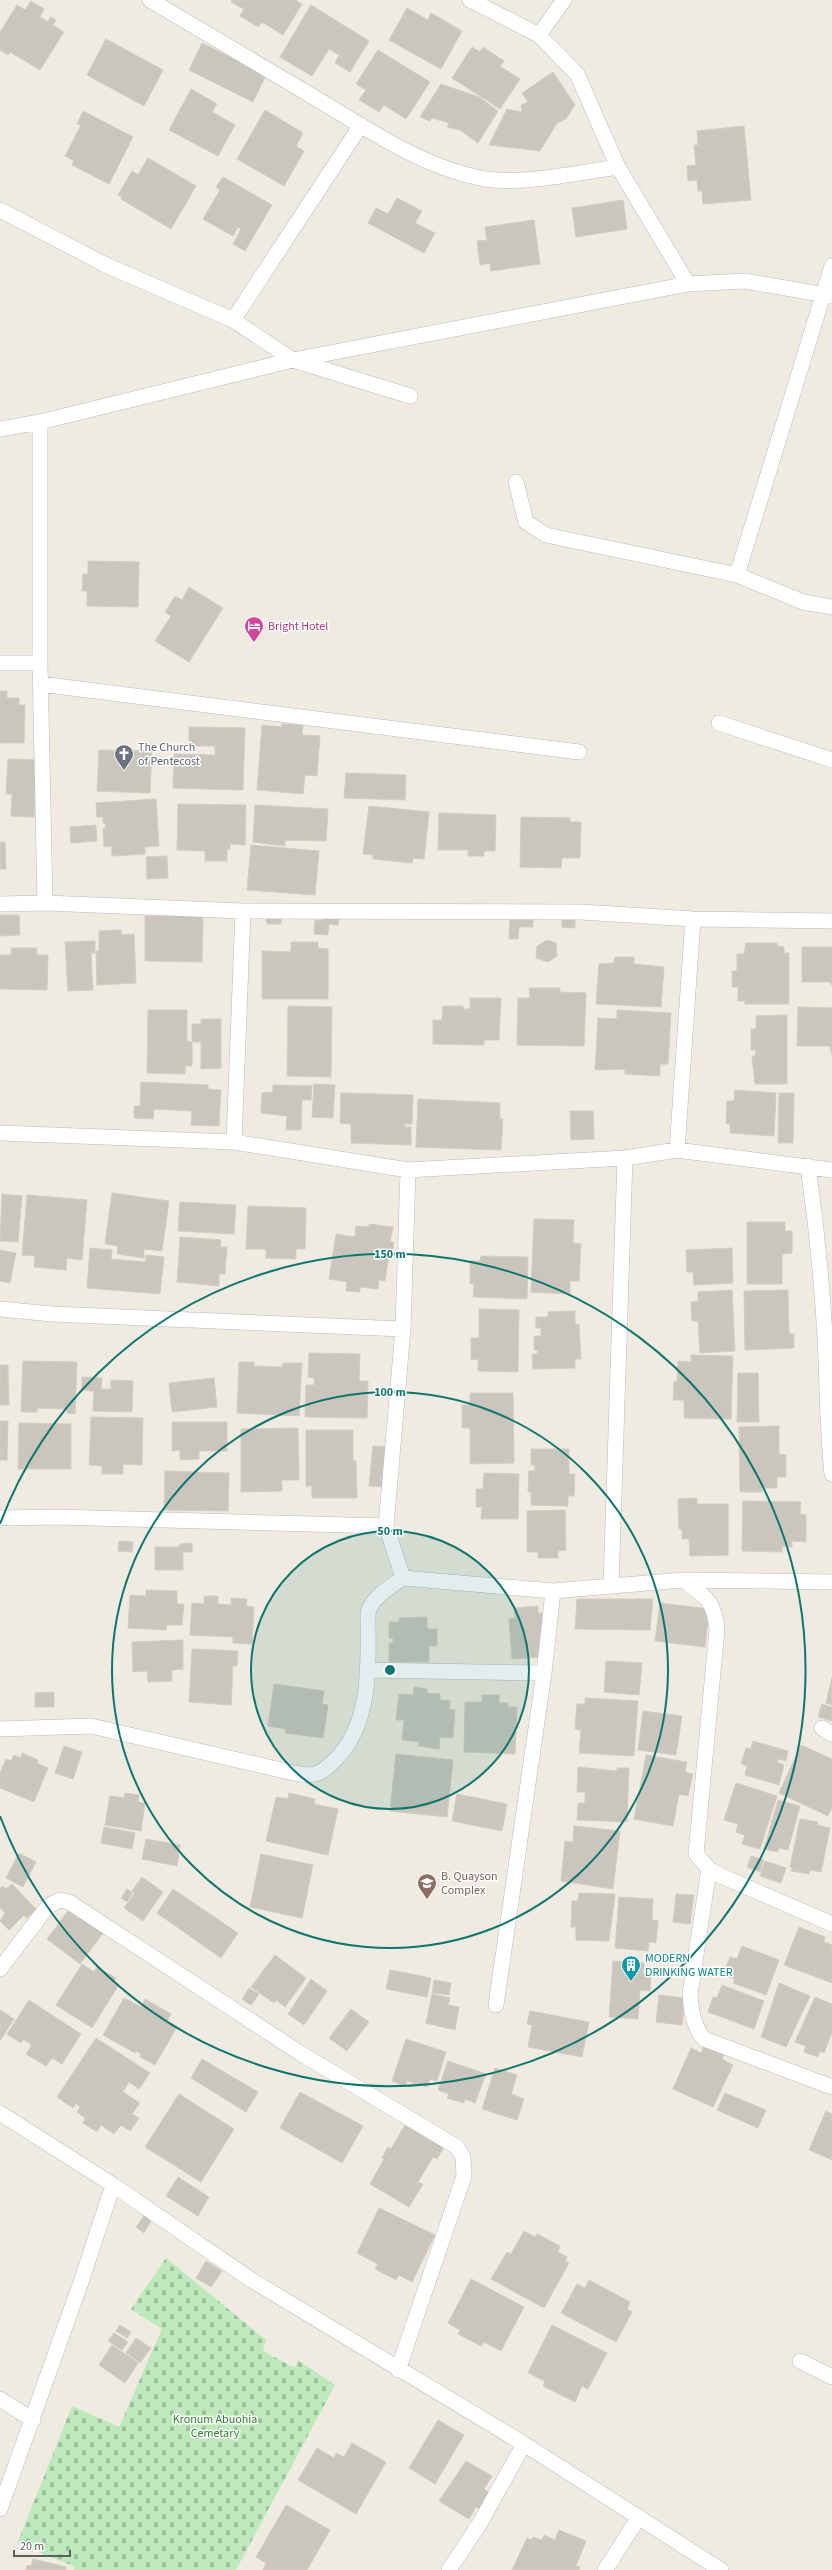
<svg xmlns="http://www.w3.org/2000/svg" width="832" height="2570" font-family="'Source Sans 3',sans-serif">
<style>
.cemetery{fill:url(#cemetery-stones)}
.building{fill:#cac6be;stroke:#d4cdbf}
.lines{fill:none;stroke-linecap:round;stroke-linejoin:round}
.minor-casing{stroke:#b7bbc0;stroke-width:16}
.minor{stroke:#fff;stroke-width:15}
.ring{fill:none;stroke:#0f766e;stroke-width:2}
.labels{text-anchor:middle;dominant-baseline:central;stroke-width:3;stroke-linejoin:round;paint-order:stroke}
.hotel-label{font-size:12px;fill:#b23c85;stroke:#fff;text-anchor:start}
.worship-label{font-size:12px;fill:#5b616d;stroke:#fff;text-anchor:start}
.education-label{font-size:12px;fill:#785e54;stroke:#fff;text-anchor:start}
.culture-label{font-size:12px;fill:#0d838f;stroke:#fff;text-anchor:start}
.park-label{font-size:12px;fill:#2a832b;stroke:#fff}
.centre{fill:#0f766e;stroke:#fff;stroke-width:2}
.ring-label{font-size:12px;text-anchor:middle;font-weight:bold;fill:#0f766e;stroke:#fff;stroke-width:3;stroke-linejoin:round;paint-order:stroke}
</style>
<defs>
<pattern id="cemetery-stones" width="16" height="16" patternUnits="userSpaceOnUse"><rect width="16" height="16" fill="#bde9bb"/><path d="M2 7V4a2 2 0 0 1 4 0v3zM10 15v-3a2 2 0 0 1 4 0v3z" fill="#9dc09c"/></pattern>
</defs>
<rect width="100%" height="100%" fill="#efebe1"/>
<path class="cemetery" d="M166 2258 266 2340 263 2351 295 2368 298 2360 335 2385 236 2570H74V2566L17 2544 72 2406 119 2427 162 2329 131 2309Z"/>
<path class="building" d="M232 0H295L302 4 283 35 262 22 258 27 240 16 244 9 231 2Z
M31 1 44 9 40 17 48 22 50 17 56 20 53 25 64 32 40 70 10 52 8 55 0 50V32L17 5 25 10Z
M311 5 369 41 350 72 335 63 339 55 329 49 312 76 280 57Z
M407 8 428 20 431 13 462 31 441 69 389 40Z
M106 39 163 70 144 106 87 75Z
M202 43 266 75 253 102 189 70Z
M472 47 480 52 483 47 504 61 500 66 520 79 500 109 452 78Z
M378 50 430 82 406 119 384 105 379 112 359 100 366 90 356 84Z
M553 72 575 105 566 119 557 123 540 151 489 145 507 109 522 112 521 105 528 102 522 93Z
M441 84 479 97 498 111 478 143 460 130 447 127 449 123 432 118 430 121 420 117Z
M191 89 217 104 212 112 235 125 218 156 169 130Z
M265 110 303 133 296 146 304 151 284 186 237 159Z
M83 111 133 137 109 184 72 165 74 161 65 156 81 125 77 124Z
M744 126 751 200 703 204 702 191H698L697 180 688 181 687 166 696 165 694 145H698L697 131Z
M148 158 196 186 171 229 121 199 122 197 118 195 132 171 138 175Z
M223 177 272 205 245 251 233 244 241 229 238 227 233 236 203 219 220 190 216 187Z
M397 198 422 211 415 223 435 233 424 253 368 223 376 208 388 214Z
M623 200 627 229 576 237 572 208Z
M534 220 540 264 491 271 490 263 480 265 477 241 487 240 485 227Z
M88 561 139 562 138 607 87 606V591H82L83 574H88Z
M189 587 223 608 189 662 155 641 171 616 165 612 175 596 182 600Z
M0 691H7V698H19V705H25L24 743H0Z
M282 724 303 725 302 735 320 736 317 776 305 775 303 794 257 790 262 725 282 727Z
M189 727 245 728 243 790 173 788 174 754 215 755V746H189Z
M99 750 152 751 150 793 97 791Z
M8 759 36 760 34 817 11 816 12 794H6Z
M346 773 406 775 405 800 344 798Z
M156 799 159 846 145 847V854L112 856V846L104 847 103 828H106L105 823H103V817H97L96 803Z
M178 804 246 805 245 845 230 844V849H227V861H205V851L177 850Z
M255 805 328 809 326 841 292 840 285 841V846L253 842Z
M369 806 429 812 424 859 413 858 412 863 373 859V855L363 854Z
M439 813 496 815 495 851H484V856H468V850H438Z
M521 817 570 818V822H581L580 858H562L561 868 520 867Z
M96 825 97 841 71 843 70 827Z
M0 842H5L6 869H0Z
M251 845 319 851 315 895 247 890Z
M167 856 168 878 147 879 146 857Z
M165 914 203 915 202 962 145 961V916H165Z
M0 915H19L20 935 0 936Z
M266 915H281V924H267Z
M325 915 339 916 338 925 329 924 328 935 314 934 315 920H324Z
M562 918H575V928L562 927Z
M510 919H533V927H519L518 939H509Z
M121 930 122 935 134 934 136 983 97 985 96 951H99V931Z
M547 940 556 943 557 956 548 962 536 958 537 946Z
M95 941V953H91L93 990 68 991 65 942Z
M291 942H318V948L328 949V999H262V951L291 952Z
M746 943H777V946L784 947V953H789V1004H745V1001H738V987H732V971H737V954H744Z
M802 947H832V986L830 982H802Z
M11 948H37V955H48L47 990 0 989V955H11Z
M615 957H634V964L664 967 661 1007 596 1004 599 964 614 963Z
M529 988H560V992L586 993 584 1046 517 1045 518 998H530Z
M470 998H501L499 1040H484V1045L433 1044V1020H442L443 1006H463V1009H470Z
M288 1006 332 1007 331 1077 287 1076Z
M798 1007 832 1008V1055L830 1046H797Z
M148 1010H187V1041L192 1042V1066H185V1074L147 1073Z
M617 1010 671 1013 668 1064H660V1076L625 1074V1069L595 1070 598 1018 617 1019Z
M787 1015V1084H755L752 1056H755L756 1050H751V1029H756V1016Z
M201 1019H221V1068L201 1069V1042H192V1024H201Z
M141 1082 208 1085V1089L221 1090 219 1126 191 1125 192 1111 154 1109 153 1119 134 1118V1106H140Z
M314 1084 335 1085 333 1118 312 1117Z
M273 1085 312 1086 311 1100H302L301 1130H286L287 1116 261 1113 262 1093 273 1092Z
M735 1090 776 1093 774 1136 730 1133V1124H726L727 1101H734Z
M341 1093 413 1095 412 1124H405V1127H411V1145L351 1143V1124L340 1123Z
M779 1093H794L793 1143H778Z
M418 1099 500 1103V1119H503L501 1150 416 1147Z
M570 1111H593L594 1139 571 1140Z
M112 1193 169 1201 162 1251 144 1249V1258L117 1254 118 1246 105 1244Z
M2 1194 22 1196 18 1242 0 1241Z
M27 1195 87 1200 82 1260 67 1258 66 1270 34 1267 35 1256 22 1255Z
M180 1202 236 1205 234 1234 178 1231Z
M248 1206 306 1208 305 1249H296V1259L266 1258V1249H246Z
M534 1219 574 1220 573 1243 581 1244 579 1281H570V1294L531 1292Z
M747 1222H785V1231H792V1253L782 1254V1284H747Z
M369 1224 393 1227 390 1242H394L392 1255H389L385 1281 379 1280 378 1289 360 1287V1292L346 1291 347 1282 329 1279 336 1234 355 1237 356 1226 369 1227Z
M180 1237 221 1240 220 1247H227L225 1274H219V1286L177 1282Z
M90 1248 112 1250 111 1259 145 1262 146 1255 164 1257 160 1294 87 1288Z
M732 1248 733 1283 694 1285 693 1272H687L686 1250Z
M0 1250 16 1253 10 1283 0 1281Z
M481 1256 528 1257 527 1299 473 1297 474 1284H470V1261H480Z
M732 1290 735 1351 700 1353 698 1321H692L691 1302 698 1301V1292Z
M788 1290 789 1334H794V1348L745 1350 744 1291Z
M479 1309 519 1310 518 1372 478 1371V1360L471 1359V1338H479Z
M575 1311V1324H579L581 1359H575V1368L533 1369 532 1354H537L538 1350H534V1336H541V1328H536V1317H548V1312Z
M309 1353 360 1354 359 1381H368L367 1418 305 1417 306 1385H314V1378L308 1377Z
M691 1355 733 1356 731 1419 684 1418V1400H673L674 1381 677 1382 678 1361 691 1362Z
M23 1361 77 1362 75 1414 67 1413V1409L37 1408V1412H21Z
M239 1362H254V1366L282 1367 283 1363H302L299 1416 237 1413Z
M0 1365H8L9 1405H0Z
M738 1373H758L759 1422H737Z
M82 1377 102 1378 101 1389H111V1380L133 1381 132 1412 93 1411 94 1391 82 1390Z
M214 1378 217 1407 172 1412 169 1383Z
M470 1393H513L514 1463 470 1464V1428H462V1405H470Z
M91 1417 143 1418 142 1465 123 1464V1474H102V1466L89 1465Z
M0 1421H8L7 1460H0Z
M172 1422H227V1451H199V1459L180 1460V1450L172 1451Z
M19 1423 71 1424V1469H18Z
M779 1426V1454L786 1455V1477H777V1488H762V1492H740L739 1427Z
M298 1428 299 1480H282V1491L241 1492V1429Z
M306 1430H353V1461H356L357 1498H312V1486H306Z
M373 1446 389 1447 385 1487 369 1486Z
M531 1449H569V1474H575L574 1496H568V1506L531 1505V1492H528L529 1471H535V1465H531Z
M165 1471 229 1473 228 1511 164 1510Z
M484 1473 519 1474 518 1519H481L482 1507H476V1489H483Z
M697 1498V1504H728V1555L690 1556 689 1539H682V1529H679L678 1499Z
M743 1501 801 1502 800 1514 806 1515V1542L792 1541V1547L782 1546V1552L742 1551Z
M565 1510 566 1550 558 1551V1558H538V1552H527V1511Z
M119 1541 133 1542 132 1552 118 1551Z
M192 1543V1552H183V1570H155V1547H179L180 1544Z
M146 1590 177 1591V1604H184L182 1625H167L166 1630 128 1628 130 1595 146 1596Z
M204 1596H218V1604L231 1605V1598L247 1599 246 1606 254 1607 252 1644 233 1643V1637L190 1635 192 1603 204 1604Z
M577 1599H653L650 1630 575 1629Z
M660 1603 709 1609 705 1647 655 1641Z
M538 1606V1613H542L544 1640H540L541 1657 512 1659 509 1619 515 1618 514 1608Z
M427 1617V1629H437V1646H429V1662H389V1643H393V1638H389V1622H399V1618Z
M183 1640V1669L172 1670V1681L148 1682 147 1671 133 1672 132 1642Z
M192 1649 238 1651 237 1666H233L231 1705 189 1702Z
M606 1661 642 1663 639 1695 604 1692Z
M832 1677V1705L826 1703Z
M274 1684 324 1691 322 1704 328 1705 323 1738 285 1733 286 1729 268 1726Z
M414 1687 427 1689V1693L440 1694V1700L450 1701 449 1709 455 1710 453 1738 440 1737 439 1749 418 1746 419 1742 402 1740 404 1720H396L399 1694 413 1695Z
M54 1692V1707H35V1693Z
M482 1695H499V1703H508V1707H517L515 1754 464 1752 465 1702H482Z
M585 1698 638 1701 634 1756 579 1753 581 1730 575 1729 577 1704H585Z
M822 1704 832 1707V1721L818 1717Z
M643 1711 682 1716 676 1755 638 1750Z
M753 1741 788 1751 786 1761 778 1759 777 1762 784 1765 779 1785 745 1775 747 1766 741 1764 746 1748 751 1749Z
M801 1745 832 1759V1808L828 1816 779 1793Z
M64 1746 82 1752 73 1779 55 1773Z
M22 1753 38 1760 37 1763 48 1768 34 1802 0 1788V1773L6 1759 11 1761 14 1755 21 1758Z
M396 1754 453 1760 447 1817 390 1811Z
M646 1755 687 1762 685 1772 693 1774 688 1796 679 1794 673 1826 634 1819Z
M578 1767 617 1771V1768H629L627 1822 577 1820 578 1803H585V1792H577Z
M736 1783 777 1796 760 1849 742 1844 745 1835 736 1832 738 1824 724 1820Z
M125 1793 139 1795 138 1802 145 1803 141 1831 105 1825 110 1796 124 1798Z
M289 1793 315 1799 314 1804 338 1809 328 1855 266 1841 276 1797 288 1799Z
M457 1794 507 1804 502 1831 452 1821Z
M778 1800 800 1806 788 1850 779 1848 777 1852 764 1849Z
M800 1819 818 1822 817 1825 830 1828 821 1872 810 1870 809 1874 791 1871 792 1867H790Z
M574 1826 620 1831 613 1889 561 1881 565 1841 573 1842Z
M104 1827 135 1833 132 1849 101 1843Z
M146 1839 180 1845 177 1866 142 1859Z
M19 1853 36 1862 23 1887 6 1878Z
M261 1854 313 1865 302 1918 250 1907Z
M751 1856 764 1860 760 1872 747 1867Z
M765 1861 786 1868 781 1883 760 1876Z
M142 1877 163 1892 143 1921 124 1908 135 1893 132 1891Z
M12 1884 36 1909 27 1918 24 1915 9 1930 0 1921 5 1913 0 1908V1888L3 1886 6 1889Z
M127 1889 133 1893 127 1902 121 1898Z
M173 1889 238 1933 221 1958 157 1913Z
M579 1893 615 1894 609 1941 576 1940V1927H571L572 1901H578Z
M676 1894 694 1895 690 1924 673 1922Z
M619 1897 653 1899 652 1920 658 1921 656 1943 649 1942 648 1951 615 1948Z
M71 1907 104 1932 80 1964 47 1939Z
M799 1927 825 1937 824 1942 832 1945V1983L784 1965Z
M742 1946 779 1960 766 1995 733 1983 735 1979 723 1975 730 1957 737 1959Z
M275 1955 306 1978 285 2007 276 2000 274 2003 251 1987Z
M613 1961 644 1963 643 1973 651 1974 650 1991 640 1990 638 2019 609 2017Z
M82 1964 94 1972 97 1967 116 1978 113 1983 118 1986 92 2028 56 2005Z
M390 1970 431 1978 427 1997 386 1989Z
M311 1979 327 1991 304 2025 288 2014Z
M434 1980 451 1983 449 1995 432 1993Z
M779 1983 810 1996 786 2047 761 2037Z
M722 1985 764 2001 754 2029 708 2012 713 1997 717 1998Z
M249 1988 259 1994 251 2005 242 1999Z
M432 1994 450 1998 448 2005 459 2007 455 2030 426 2023Z
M659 1995 685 1998 682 2025 656 2022Z
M815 1997 832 2004V2032L824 2053 820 2051 818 2057 804 2052 806 2046 795 2042Z
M124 1998 141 2007 145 1999 171 2014 167 2021 177 2027 155 2065 140 2057 141 2054 136 2051 135 2053 103 2035Z
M29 2000 81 2034 62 2064 52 2058 46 2066 26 2054 32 2045 23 2039 21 2043 7 2034Z
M351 2009 369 2022 347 2051 329 2038Z
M0 2010 14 2019 0 2041Z
M530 2011 589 2022 582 2057 528 2047 532 2025 527 2024Z
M96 2038 150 2073 139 2089 129 2082 123 2092 140 2103 132 2114 139 2118 130 2131 121 2125 114 2134 101 2125 97 2132 83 2123 85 2118 77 2112 80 2107 76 2103 73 2108 57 2097Z
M406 2039 446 2052 437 2081 430 2079 427 2087 407 2081 405 2086 392 2081Z
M704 2045 724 2054 722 2059 733 2065 713 2107 673 2089 691 2048 701 2053Z
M202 2059 258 2092 246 2112 191 2078Z
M448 2061 486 2074 475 2103 465 2099 464 2103 447 2098 449 2094 438 2090Z
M495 2068 517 2075 511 2094 524 2099 517 2120 482 2109Z
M300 2092 363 2126 342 2163 280 2128Z
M725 2093 766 2110 758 2128 717 2110Z
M179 2094 234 2129 201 2182 145 2147Z
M826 2111 832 2114V2160L809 2150Z
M405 2125 444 2147 437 2159 433 2157 418 2182 423 2184 409 2207 370 2184 384 2159 382 2158 388 2147 391 2149Z
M178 2177 209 2197 198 2216 166 2196Z
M379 2208 435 2235 412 2282 399 2275 396 2280 375 2269 378 2264 357 2253Z
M144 2216 151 2221 144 2233 136 2227Z
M524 2231 535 2237 537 2234 560 2246 558 2252 567 2257 565 2261 569 2263 544 2308 491 2279 507 2252 511 2254Z
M206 2261 222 2271 211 2287 196 2278Z
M471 2279 524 2307 501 2351 484 2342 481 2346 458 2334 460 2330 448 2323Z
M589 2280 630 2302 627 2309 632 2312 616 2342 561 2313 577 2284 585 2288Z
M120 2325 131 2332 127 2338 116 2331Z
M552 2325 607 2353 588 2389 582 2386 575 2402 543 2386 545 2381 528 2373Z
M114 2333 128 2342 122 2350 108 2341Z
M136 2338 151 2348 140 2363 126 2353Z
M112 2345 138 2363 125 2383 99 2365Z
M438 2420 464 2435 435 2484 409 2468Z
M352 2443 386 2462 356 2514 298 2480 317 2448 334 2458 336 2453 344 2457Z
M466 2461 492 2476 484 2489 490 2493 480 2510 476 2507 469 2519 439 2501Z
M286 2505 330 2530 307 2570H263L266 2563 256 2557Z
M559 2530 586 2541 576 2566 580 2567 579 2570H512L527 2538 532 2540 533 2537 542 2540 544 2535 555 2540Z
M33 2559 66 2567V2570H26L27 2565 31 2566Z"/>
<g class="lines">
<defs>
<path id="minor" d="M150 0C206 33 261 66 317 99 369 130 425 169 486 179 523 185 581 172 618 167
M470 0 539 35 577 74 618 167 688 284
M539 35 564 0
M0 210 108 266 233 320 293 360 410 396
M233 320 361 125
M40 422V663L45 903
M0 429 40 422 293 360 688 284 745 281 832 296
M516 482 526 522 546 535 737 575 803 602 832 607
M737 575 832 266
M0 663H40
M40 684 579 752
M719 723 832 760
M0 904 45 903 243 911 581 912 693 919 832 921
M0 1133 234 1142 408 1170 625 1158 677 1150 832 1170
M234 1142 243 911
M677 1150 693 919
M808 1166C817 1229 823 1293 826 1356 827 1396 828 1435 832 1474
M0 1309 52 1314 403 1329
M0 1518 56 1517 386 1526
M403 1578 553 1591 683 1580 832 1582
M683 1580C705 1596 714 1600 717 1629L696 1854 709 1869 719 1875 832 1924
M611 1586 625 1158
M368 1670 544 1673
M822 1728 832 1734
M0 1729 91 1726 294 1773C300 1774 309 1776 315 1774 323 1772 329 1766 335 1760 373 1722 368 1662 368 1612 374 1595 389 1588 403 1578L386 1526 403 1329 408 1170
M709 1869 690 1994C691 2011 693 2025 704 2039L832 2087
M0 1969 48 1906 60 1900 69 1902 300 2053 457 2147 463 2157 464 2176 398 2370
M496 2005 544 1673 553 1591
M0 2113 113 2185 253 2281 524 2444 721 2570
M800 2361 832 2377
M0 2399 33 2420
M0 2509 81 2282 113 2185
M449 2570 480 2523 524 2444
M605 2570 639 2517"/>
</defs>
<use href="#minor" class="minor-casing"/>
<use href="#minor" class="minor"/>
</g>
<circle cx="390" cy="1670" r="139" fill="#0f766e" fill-opacity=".12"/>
<g class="ring">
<circle cx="390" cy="1670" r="139"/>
<circle cx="390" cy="1670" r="278"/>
<path d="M0 1524A416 416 0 1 1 0 1816"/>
</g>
<defs>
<symbol id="hotel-pin" viewBox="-11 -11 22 30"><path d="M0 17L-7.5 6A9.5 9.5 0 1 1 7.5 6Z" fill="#d1479c" stroke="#fff"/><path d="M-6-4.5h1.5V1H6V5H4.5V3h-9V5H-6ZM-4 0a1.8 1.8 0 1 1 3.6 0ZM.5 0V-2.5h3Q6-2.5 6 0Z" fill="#fff"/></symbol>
<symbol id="church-pin" viewBox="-11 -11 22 30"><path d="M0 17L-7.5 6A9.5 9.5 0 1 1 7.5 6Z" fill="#6b7280" stroke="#fff"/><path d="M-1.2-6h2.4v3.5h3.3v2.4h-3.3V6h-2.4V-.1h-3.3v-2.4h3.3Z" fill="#fff"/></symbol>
<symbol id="school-pin" viewBox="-11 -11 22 30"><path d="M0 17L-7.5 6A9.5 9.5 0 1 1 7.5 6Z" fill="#8d6e63" stroke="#fff"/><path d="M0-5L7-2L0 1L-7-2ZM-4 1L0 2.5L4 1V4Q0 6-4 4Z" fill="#fff"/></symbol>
<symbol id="building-pin" viewBox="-11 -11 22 30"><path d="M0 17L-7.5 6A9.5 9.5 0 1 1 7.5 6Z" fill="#0f9aa8" stroke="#fff"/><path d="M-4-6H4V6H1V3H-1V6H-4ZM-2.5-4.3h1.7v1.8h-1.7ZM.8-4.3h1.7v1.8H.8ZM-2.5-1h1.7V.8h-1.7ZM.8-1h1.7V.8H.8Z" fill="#fff"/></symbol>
</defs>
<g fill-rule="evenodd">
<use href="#hotel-pin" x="243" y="615" width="22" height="30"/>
<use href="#church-pin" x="113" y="743" width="22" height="30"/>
<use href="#school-pin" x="416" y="1872" width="22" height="30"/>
<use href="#building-pin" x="620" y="1954" width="22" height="30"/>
</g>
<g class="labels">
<g class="hotel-label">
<text x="268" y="626">Bright Hotel</text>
</g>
<g class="worship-label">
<text x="138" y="747">The Church<tspan x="138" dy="14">of Pentecost</tspan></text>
</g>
<g class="education-label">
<text x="441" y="1876">B. Quayson<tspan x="441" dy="14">Complex</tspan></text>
</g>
<g class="culture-label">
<text x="645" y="1958">MODERN<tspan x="645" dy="14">DRINKING WATER</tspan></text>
</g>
<g class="park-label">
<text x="215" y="2419">Kronum Abuohia<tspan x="215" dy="14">Cemetary</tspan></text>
</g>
</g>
<circle cx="390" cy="1670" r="6" class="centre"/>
<g class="ring-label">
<text x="390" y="1258">150 m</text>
<text x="390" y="1396">100 m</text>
<text x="390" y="1535">50 m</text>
</g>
<path d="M14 2550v6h56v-6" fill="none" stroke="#5a5f64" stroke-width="2"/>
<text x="20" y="2550" font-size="12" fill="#5a5f64" stroke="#ffffff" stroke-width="3" paint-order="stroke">20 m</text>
</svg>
